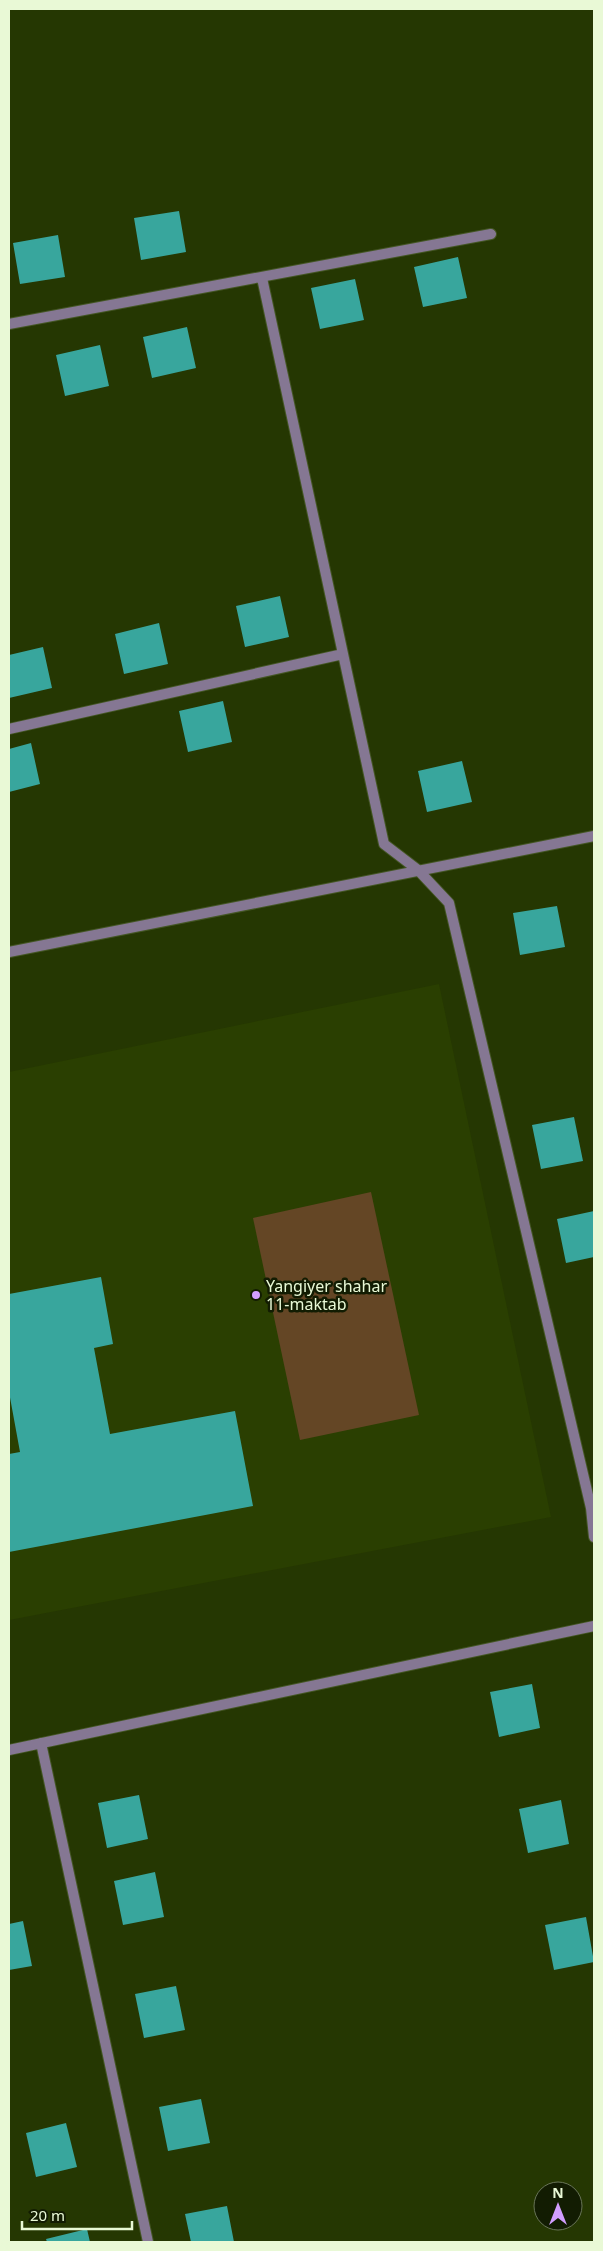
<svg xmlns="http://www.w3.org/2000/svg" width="603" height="2251" font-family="'Noto Sans',sans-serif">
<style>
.built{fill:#2a3f01}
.green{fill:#644625}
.building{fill:#38a69d}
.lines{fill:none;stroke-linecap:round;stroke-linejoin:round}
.minor-casing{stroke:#445624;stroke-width:12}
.minor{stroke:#857793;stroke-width:10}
.poi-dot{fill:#d19dfe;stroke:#121c02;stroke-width:2}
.labels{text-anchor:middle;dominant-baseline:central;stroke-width:5;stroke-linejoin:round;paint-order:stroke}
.poi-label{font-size:16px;fill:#e9f9d6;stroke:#121c02;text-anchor:start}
</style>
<rect width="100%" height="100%" fill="#253702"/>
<path class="built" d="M439 984 551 1517 9 1620V1072Z"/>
<path class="green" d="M371 1192 419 1415 300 1440 253 1218Z"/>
<path class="building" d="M179 211 186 252 141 260 134 218Z
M58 235 65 277 20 284 13 243Z
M458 257 467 298 423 307 414 267Z
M355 279 364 320 320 329 311 288Z
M187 327 196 368 152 378 143 337Z
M100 345 109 386 65 396 56 355Z
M280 596 289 637 245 647 236 606Z
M159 623 168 664 124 674 115 634Z
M43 647 52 688 9 698V655Z
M223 701 232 742 188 752 179 711Z
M31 743 40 784 9 792V749Z
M462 761 472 802 427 812 418 771Z
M557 906 565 947 520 955 513 913Z
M574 1117 583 1161 541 1169 532 1125Z
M594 1211V1257L566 1263 557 1219Z
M101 1277 113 1344 94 1348 110 1434 235 1411 253 1506 9 1552V1454L20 1452 9 1392V1294Z
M532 1684 540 1728 499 1737 490 1692Z
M139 1795 148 1839 107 1848 98 1803Z
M561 1800 569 1844 528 1853 519 1809Z
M155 1872 164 1917 123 1925 114 1881Z
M586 1917 594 1962 554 1970 545 1925Z
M23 1921 32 1966 9 1970V1924Z
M176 1986 185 2030 144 2038 135 1994Z
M201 2099 210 2143 168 2151 159 2107Z
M66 2123 77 2167 36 2177 26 2133Z
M227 2206 234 2242H191L185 2214Z
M87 2229 90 2242H47L46 2239Z"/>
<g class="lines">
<defs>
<path id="minor" d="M262 278 384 844 418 870 449 903 591 1508 594 1537
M9 324 491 234
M9 729 343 654
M9 952 594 836
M41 1743 148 2242
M9 1750 594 1626"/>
</defs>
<use href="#minor" class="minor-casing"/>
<use href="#minor" class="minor"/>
</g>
<circle class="poi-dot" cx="256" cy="1295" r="5"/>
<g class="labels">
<g class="poi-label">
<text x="266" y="1286">Yangiyer shahar<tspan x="266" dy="18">11-maktab</tspan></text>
</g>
</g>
<rect width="603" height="2251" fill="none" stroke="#e9f9d6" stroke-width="20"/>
<g transform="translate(558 2206)"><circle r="24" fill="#121c02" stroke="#687457"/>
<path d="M0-4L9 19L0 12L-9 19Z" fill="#d19dfe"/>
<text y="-8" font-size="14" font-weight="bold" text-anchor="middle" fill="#e9f9d6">N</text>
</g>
<path d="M22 2221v8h110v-8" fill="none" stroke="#e9f9d6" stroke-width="2.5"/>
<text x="30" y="2221" font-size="15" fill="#e9f9d6" stroke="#121c02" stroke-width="4" paint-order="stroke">20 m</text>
</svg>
